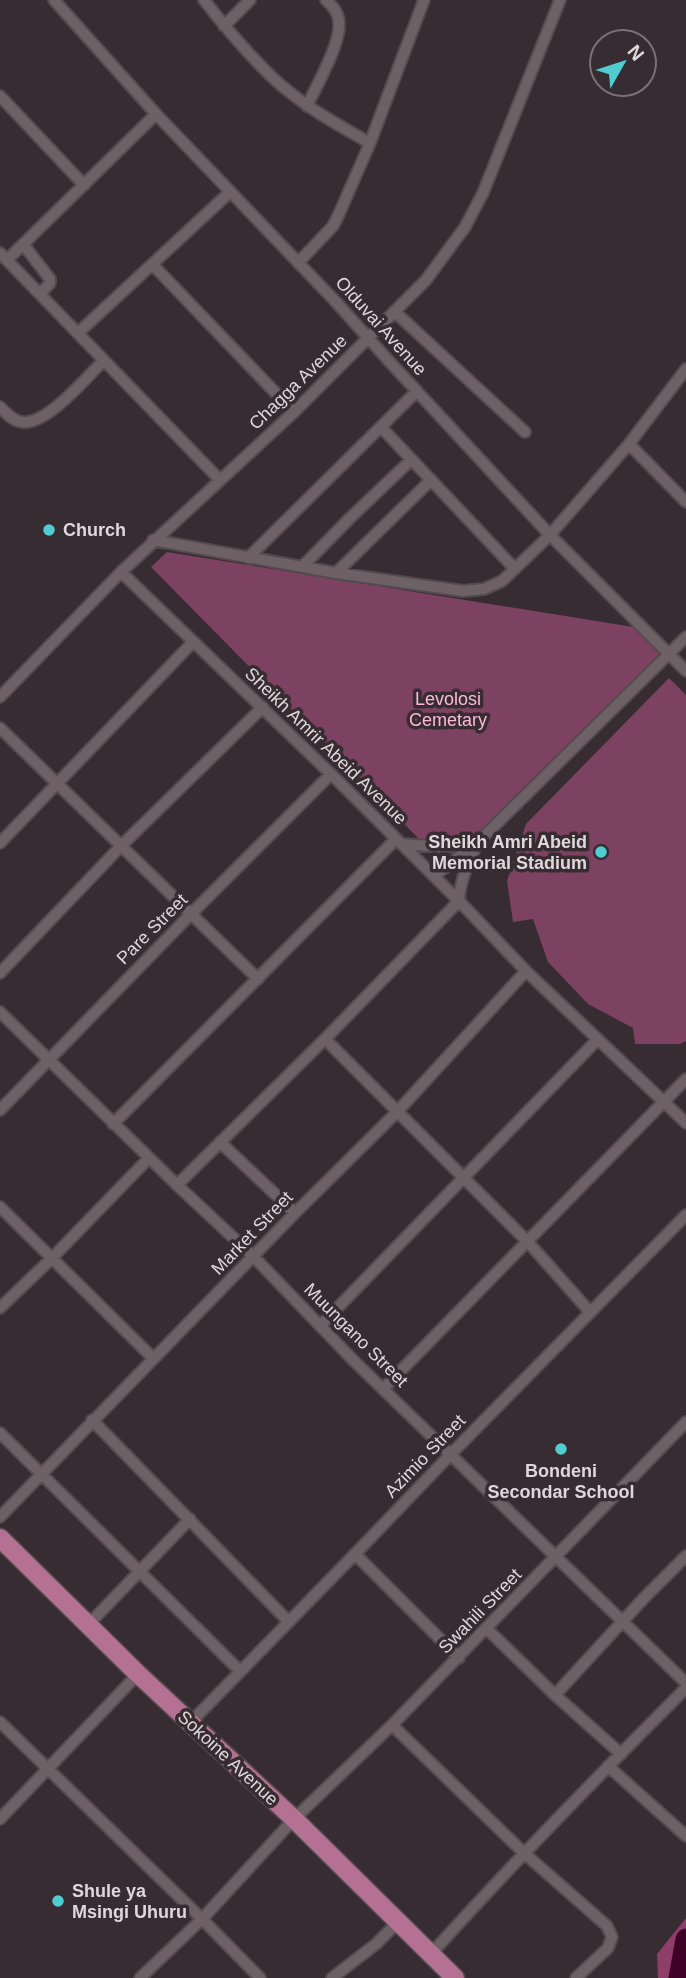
<svg xmlns="http://www.w3.org/2000/svg" width="686" height="1978" viewBox="0 0 686 1978" font-family="Helvetica,sans-serif">
  <style>
    .green { fill: #7d4261 }
    .forest { fill: #8f3d69 }
    .lines { fill: none; stroke-linecap: round; stroke-linejoin: round }
    .river { stroke: #3e0227; stroke-width: 21 }
    .minor-casing { stroke: #544b4f; stroke-width: 14 }
    .primary-casing { stroke: #544b4f; stroke-width: 21 }
    .minor { stroke: #6d6166; stroke-width: 10 }
    .primary { stroke: #b47193; stroke-width: 18 }
    .poi-dot { fill: #51ccd1; stroke: #372c31; stroke-width: 2.5 }
    .labels { text-anchor: middle; stroke-width: 7; stroke-linejoin: round; paint-order: stroke }
    .street-label { font-size: 18px; fill: #dfd8db; stroke: #372c31 }
    .poi-label { font-size: 18px; font-weight: bold; fill: #dfd8db; stroke: #372c31; text-anchor: start }
    .park-label { font-size: 18px; fill: #feb8d9; stroke: #372c31 }
  </style>
  <rect width="100%" height="100%" fill="#372c31"/>
  <path class="green" d="M 167,552 L 652,630 L 667,646 L 479,842 L 420,840 L 151,567 Z
    M 669,678 L 686,695 L 686,1041 L 680,1044 L 635,1044 L 633,1028 L 588,1004 L 548,962 L 533,919 L 513,922 L 507,881 L 526,824 Z"/>
  <path class="forest" d="M 686,1918 L 686,1978 L 658,1978 L 657,1954 Z"/>
  <g class="lines">
    <path class="river" d="M 679,1978 L 686,1939"/>
    <defs>
      <path id="minor" d="M 54,0 L 156,114 L 336,302 L 388,360 L 550,535 L 686,671
        M 204,0 C 225,27 247,53 272,77 C 300,104 336,124 370,143
        M 224,26 L 250,0
        M 0,96 L 84,185
        M 307,106 C 316,87 341,43 339,23 C 339,14 333,6 326,0
        M 23,244 L 50,279 L 50,283 L 40,294
        M 0,253 L 220,480
        M 7,260 L 156,114
        M 298,263 L 333,226 L 339,214 L 370,143 L 424,0
        M 152,264 L 294,412
        M 395,312 L 525,432
        M 78,333 L 230,192
        M 0,407 C 6,413 13,421 22,422 C 47,425 87,377 104,360
        M 381,427 L 515,569
        M 629,444 L 686,502
        M 153,540 L 336,573 L 463,591 L 484,589 L 502,581 L 550,535 L 629,444 L 686,369
        M 248,558 L 417,391
        M 303,566 L 350,518 L 411,460
        M 121,572 L 331,774 L 459,901 L 526,971 L 686,1123
        M 336,573 L 431,480
        M 0,697 L 121,572 L 294,412 L 426,280 L 465,227 L 483,193 L 560,0
        M 0,728 L 258,979
        M 0,843 L 193,642
        M 402,844 L 444,847 L 476,842
        M 434,876 L 478,842 L 686,637
        M 0,973 L 121,846 L 263,707
        M 0,1012 L 177,1185 L 253,1256 L 353,1360 L 686,1683
        M 325,1039 L 528,1242 L 590,1312
        M 0,1110 L 191,914 L 331,774
        M 113,1124 L 396,839
        M 220,1142 L 295,1213
        M 177,1185 L 325,1039 L 459,901 C 460,879 469,862 478,842
        M 0,1207 L 153,1358
        M 0,1308 L 52,1258 L 149,1158
        M 320,1326 L 598,1039
        M 384,1388 L 686,1079
        M 92,1420 L 289,1622
        M 0,1433 L 240,1671
        M 0,1517 L 295,1213 L 397,1112 L 526,971
        M 355,1554 L 459,1658
        M 88,1625 L 190,1519
        M 486,1628 L 555,1695 L 621,1754
        M 555,1695 L 644,1598 L 686,1556
        M 0,1722 L 202,1919 L 260,1978
        M 190,1723 L 355,1554 L 451,1454 L 686,1215
        M 392,1725 L 524,1853 L 607,1926 L 612,1937 L 608,1948 L 576,1978
        M 608,1766 L 686,1836
        M 0,1819 L 138,1674
        M 431,1954 C 513,1863 599,1775 686,1688
        M 140,1978 L 202,1919 L 294,1819 L 392,1725 L 686,1422
        M 332,1978 L 376,1944 L 398,1922"/>
      <path id="primary" d="M 0,1538 L 138,1674 L 294,1819 L 455,1978"/>
    </defs>
    <use href="#minor" class="minor-casing"/>
    <use href="#primary" class="primary-casing"/>
    <use href="#minor" class="minor"/>
    <use href="#primary" class="primary"/>
  </g>
  <g class="poi-dot">
    <circle cx="49" cy="530" r="7"/>
    <circle cx="601" cy="852" r="7"/>
    <circle cx="561" cy="1449" r="7"/>
    <circle cx="58" cy="1901" r="7"/>
  </g>
  <g class="labels">
    <g class="street-label">
      <text transform="translate(381 326) rotate(48)" y="6">Olduvai Avenue</text>
      <text transform="translate(298 382) rotate(-44)" y="6">Chagga Avenue</text>
      <text transform="translate(326 746) rotate(44)" y="6">Sheikh Amrir Abeid Avenue</text>
      <text transform="translate(152 929) rotate(-45)" y="6">Pare Street</text>
      <text transform="translate(252 1233) rotate(-46)" y="6">Market Street</text>
      <text transform="translate(356 1335) rotate(45)" y="6">Muungano Street</text>
      <text transform="translate(425 1456) rotate(-46)" y="6">Azimio Street</text>
      <text transform="translate(480 1611) rotate(-46)" y="6">Swahili Street</text>
      <text transform="translate(228 1758) rotate(43)" y="6">Sokoine Avenue</text>
    </g>
    <g class="poi-label">
      <text x="63" y="536">Church</text>
      <text x="587" y="848" text-anchor="end">Sheikh Amri Abeid<tspan x="587" dy="21">Memorial Stadium</tspan></text>
      <text x="561" y="1477" text-anchor="middle">Bondeni<tspan x="561" dy="21">Secondar School</tspan></text>
      <text x="72" y="1897">Shule ya<tspan x="72" dy="21">Msingi Uhuru</tspan></text>
    </g>
    <g class="park-label">
      <text x="448" y="705">Levolosi<tspan x="448" dy="21">Cemetary</tspan></text>
    </g>
  </g>
  <g transform="translate(623 63) rotate(51)"><circle r="33" fill="#372c31" stroke="#7a7175" stroke-width="2"/>
  <path d="M0-5L12 26L0 18L-12 26Z" fill="#51ccd1"/>
  <text y="-10" font-size="19" font-weight="bold" text-anchor="middle" fill="#dfd8db">N</text>
  </g>
</svg>
